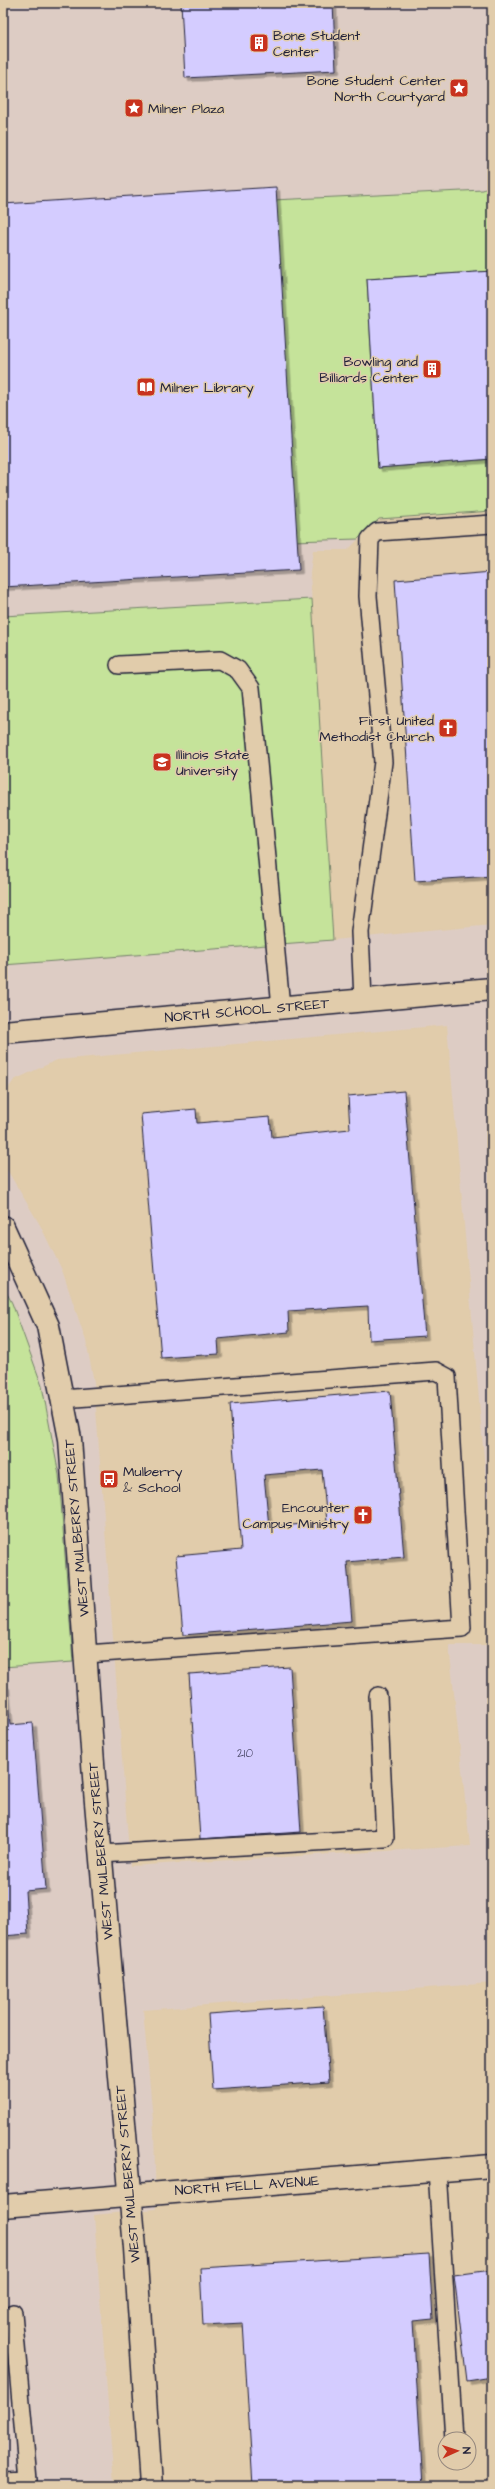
<svg xmlns="http://www.w3.org/2000/svg" width="495" height="2489" viewBox="0 0 495 2489" font-family="'Architects Daughter',sans-serif">
  <style>
    .built { fill: #ddccc4 }
    .green { fill: #c5e39a; stroke: #74826a }
    .building { fill: #d4ccff; stroke: #22223b; fill-rule: evenodd; filter: url(#shadow) }
    .lines { fill: none; stroke-linecap: round; stroke-linejoin: round }
    .lane-casing { stroke: #22223b; stroke-width: 20 }
    .secondary-casing { stroke: #22223b; stroke-width: 25 }
    .lane { stroke: #e1ccab; stroke-width: 17 }
    .secondary { stroke: #e1ccab; stroke-width: 22 }
    .labels { text-anchor: middle; stroke-width: 3; stroke-linejoin: round; paint-order: stroke }
    .number-label { font-size: 12px; fill: #4e4c6c }
    .poi-label { font-size: 14px; fill: #22223b; stroke: #e1ccab; text-anchor: start }
    .street-label { font-size: 14px; fill: #22223b; stroke: #e1ccab }
  </style>
  <defs>
    <filter id="shadow"><feDropShadow dx="3.5" dy="3.5" stdDeviation="0" flood-color="#0004"/></filter>
  </defs>
  <rect width="100%" height="100%" fill="#e1ccab"/>
  <filter id="ink" filterUnits="userSpaceOnUse"><feTurbulence type="fractalNoise" baseFrequency=".025" numOctaves="2"/><feDisplacementMap in="SourceGraphic" scale="8" xChannelSelector="R" yChannelSelector="G"/><feConvolveMatrix kernelMatrix="1 2 1 2 8 2 1 2 1" color-interpolation-filters="sRGB"/></filter>
  <g filter="url(#ink)">
    <path class="built" d="M 3,3 L 492,3 L 492,510 L 378,519 L 348,550 L 313,550 L 310,573 L 333,940 L 492,925 L 492,1552 L 447,1025 L 57,1060 L 14,1080 L 3,1096 Z
      M 3,1163 L 40,1225 L 62,1270 L 86,1341 L 94,1382 L 130,1866 L 470,1846 L 449,1645 L 492,1645 L 492,1983 L 143,2010 L 154,2131 L 156,2209 L 94,2215 L 114,2486 L 3,2486 Z"/>
    <path class="green" d="M 492,185 L 492,271 L 367,279 L 378,468 L 492,459 L 492,511 L 379,519 L 358,539 L 292,541 L 273,200 L 483,190 Z
      M 312,599 L 333,940 L 3,965 L 3,616 Z
      M 3,1286 L 12,1303 L 42,1386 L 59,1475 L 73,1662 L 3,1667 Z"/>
    <path class="building" d="M 181,3 L 333,3 L 336,70 L 185,78 Z
      M 276,187 L 299,570 L 3,587 L 3,204 Z
      M 492,271 L 492,459 L 378,468 L 367,279 Z
      M 492,572 L 492,876 L 415,881 L 395,580 Z
      M 404,1091 L 425,1336 L 369,1340 L 368,1306 L 288,1311 L 289,1332 L 218,1339 L 219,1354 L 161,1358 L 141,1114 L 196,1109 L 197,1123 L 270,1117 L 272,1137 L 350,1129 L 348,1096 Z
      M 390,1391 L 404,1557 L 347,1562 L 352,1621 L 183,1635 L 176,1556 L 241,1550 L 230,1404 ZM 322,1470 L 327,1522 L 269,1527 L 264,1475 Z
      M 290,1667 L 301,1832 L 200,1839 L 189,1674 Z
      M 3,1685 L 6,1685 L 10,1725 L 33,1723 L 46,1889 L 25,1891 L 28,1934 L 3,1936 Z
      M 323,2006 L 329,2082 L 213,2090 L 208,2014 Z
      M 429,2254 L 433,2319 L 413,2321 L 423,2486 L 253,2486 L 243,2323 L 203,2325 L 200,2268 Z
      M 492,2270 L 492,2377 L 467,2381 L 454,2275 Z"/>
    <g class="lines">
      <defs>
        <path id="lane" d="M 119,665 L 220,660 L 238,670 L 251,688 L 281,1007
          M 363,1000 L 360,932 L 383,762 L 368,596 L 370,539 L 377,532 L 492,524
          M 62,1399 L 436,1371 L 447,1377 L 462,1628 L 86,1654
          M 100,1854 L 385,1838 L 378,1696
          M 437,2170 L 454,2439
          M 3,2481 L 28,2480 L 13,2313"/>
        <path id="secondary" d="M 3,1032 L 492,989
          M 3,1227 L 48,1326 L 70,1439 L 95,1791 L 135,2248 L 151,2486
          M 3,2206 L 492,2166"/>
      </defs>
      <use href="#lane" class="lane-casing"/>
      <use href="#secondary" class="secondary-casing"/>
      <use href="#lane" class="lane"/>
      <use href="#secondary" class="secondary"/>
    </g>
  </g>
  <defs>
    <symbol id="building-square" viewBox="-11 -11 22 22"><rect x="-9" y="-9" width="18" height="18" rx="4" fill="#c8321e" stroke="#e1ccab"/><path d="M-4-6H4V6H1V3H-1V6H-4ZM-2.5-4.3h1.7v1.8h-1.7ZM.8-4.3h1.7v1.8H.8ZM-2.5-1h1.7V.8h-1.7ZM.8-1h1.7V.8H.8Z" fill="#fff"/></symbol>
    <symbol id="sight-square" viewBox="-11 -11 22 22"><rect x="-9" y="-9" width="18" height="18" rx="4" fill="#c8321e" stroke="#e1ccab"/><path d="M0-6L1.8-2.2L6-1.7L2.9 1.2L3.7 5.4L0 3.3L-3.7 5.4L-2.9 1.2L-6-1.7L-1.8-2.2Z" fill="#fff"/></symbol>
    <symbol id="library-square" viewBox="-11 -11 22 22"><rect x="-9" y="-9" width="18" height="18" rx="4" fill="#c8321e" stroke="#e1ccab"/><path d="M-6-4Q-3-5.5-.7-3.5V5Q-3 3-6 4ZM6-4Q3-5.5 .7-3.5V5Q3 3 6 4Z" fill="#fff"/></symbol>
    <symbol id="church-square" viewBox="-11 -11 22 22"><rect x="-9" y="-9" width="18" height="18" rx="4" fill="#c8321e" stroke="#e1ccab"/><path d="M-1.2-6h2.4v3.5h3.3v2.4h-3.3V6h-2.4V-.1h-3.3v-2.4h3.3Z" fill="#fff"/></symbol>
    <symbol id="university-square" viewBox="-11 -11 22 22"><rect x="-9" y="-9" width="18" height="18" rx="4" fill="#c8321e" stroke="#e1ccab"/><path d="M0-5L7-2L0 1L-7-2ZM-4 1L0 2.5L4 1V4Q0 6-4 4Z" fill="#fff"/></symbol>
    <symbol id="bus-square" viewBox="-11 -11 22 22"><rect x="-9" y="-9" width="18" height="18" rx="4" fill="#c8321e" stroke="#e1ccab"/><path d="M-5-6H5V4H4V6H2V4H-2V6H-4V4H-5ZM-3.5-4V0h7V-4ZM-3.5 1.2v1.5H-2V1.2ZM2 1.2v1.5H3.5V1.2Z" fill="#fff"/></symbol>
  </defs>
  <g fill-rule="evenodd">
    <use href="#building-square" x="248" y="32" width="22" height="22"/>
    <use href="#sight-square" x="448" y="77" width="22" height="22"/>
    <use href="#sight-square" x="123" y="97" width="22" height="22"/>
    <use href="#building-square" x="421" y="358" width="22" height="22"/>
    <use href="#library-square" x="135" y="376" width="22" height="22"/>
    <use href="#church-square" x="437" y="717" width="22" height="22"/>
    <use href="#university-square" x="151" y="751" width="22" height="22"/>
    <use href="#bus-square" x="98" y="1468" width="22" height="22"/>
    <use href="#church-square" x="352" y="1504" width="22" height="22"/>
  </g>
  <g class="labels">
    <g class="number-label">
      <text x="245" y="1757">210</text>
    </g>
    <g class="poi-label">
      <text x="273" y="40">Bone Student<tspan x="273" dy="16">Center</tspan></text>
      <text x="445" y="85" text-anchor="end">Bone Student Center<tspan x="445" dy="16">North Courtyard</tspan></text>
      <text x="148" y="113">Milner Plaza</text>
      <text x="418" y="366" text-anchor="end">Bowling and<tspan x="418" dy="16">Billiards Center</tspan></text>
      <text x="160" y="392">Milner Library</text>
      <text x="434" y="725" text-anchor="end">First United<tspan x="434" dy="16">Methodist Church</tspan></text>
      <text x="176" y="759">Illinois State<tspan x="176" dy="16">University</tspan></text>
      <text x="123" y="1476">Mulberry<tspan x="123" dy="16">&amp; School</tspan></text>
      <text x="349" y="1512" text-anchor="end">Encounter<tspan x="349" dy="16">Campus Ministry</tspan></text>
    </g>
    <g class="street-label">
      <text transform="translate(247 1010) rotate(-5)" y="5">NORTH SCHOOL STREET</text>
      <text transform="translate(76 1528) rotate(-95)" y="5">WEST MULBERRY STREET</text>
      <text transform="translate(100 1851) rotate(-95)" y="5">WEST MULBERRY STREET</text>
      <text transform="translate(127 2174) rotate(-95)" y="5">WEST MULBERRY STREET</text>
      <text transform="translate(247 2185) rotate(-4)" y="5">NORTH FELL AVENUE</text>
    </g>
  </g>
  <rect width="495" height="2489" fill="none" stroke="#e1ccab" stroke-width="16"/>
  <rect x="8" y="8" width="479" height="2473" fill="none" stroke="#22223b" stroke-width="1.5" filter="url(#ink)"/>
  <g transform="translate(457 2451) rotate(87)"><circle r="19" fill="#e1ccab" stroke="#95887e"/>
  <path d="M0-3L7 15L0 10L-7 15Z" fill="#c8321e"/>
  <text y="-6" font-size="11" font-weight="bold" text-anchor="middle" fill="#22223b">N</text>
  </g>
</svg>
